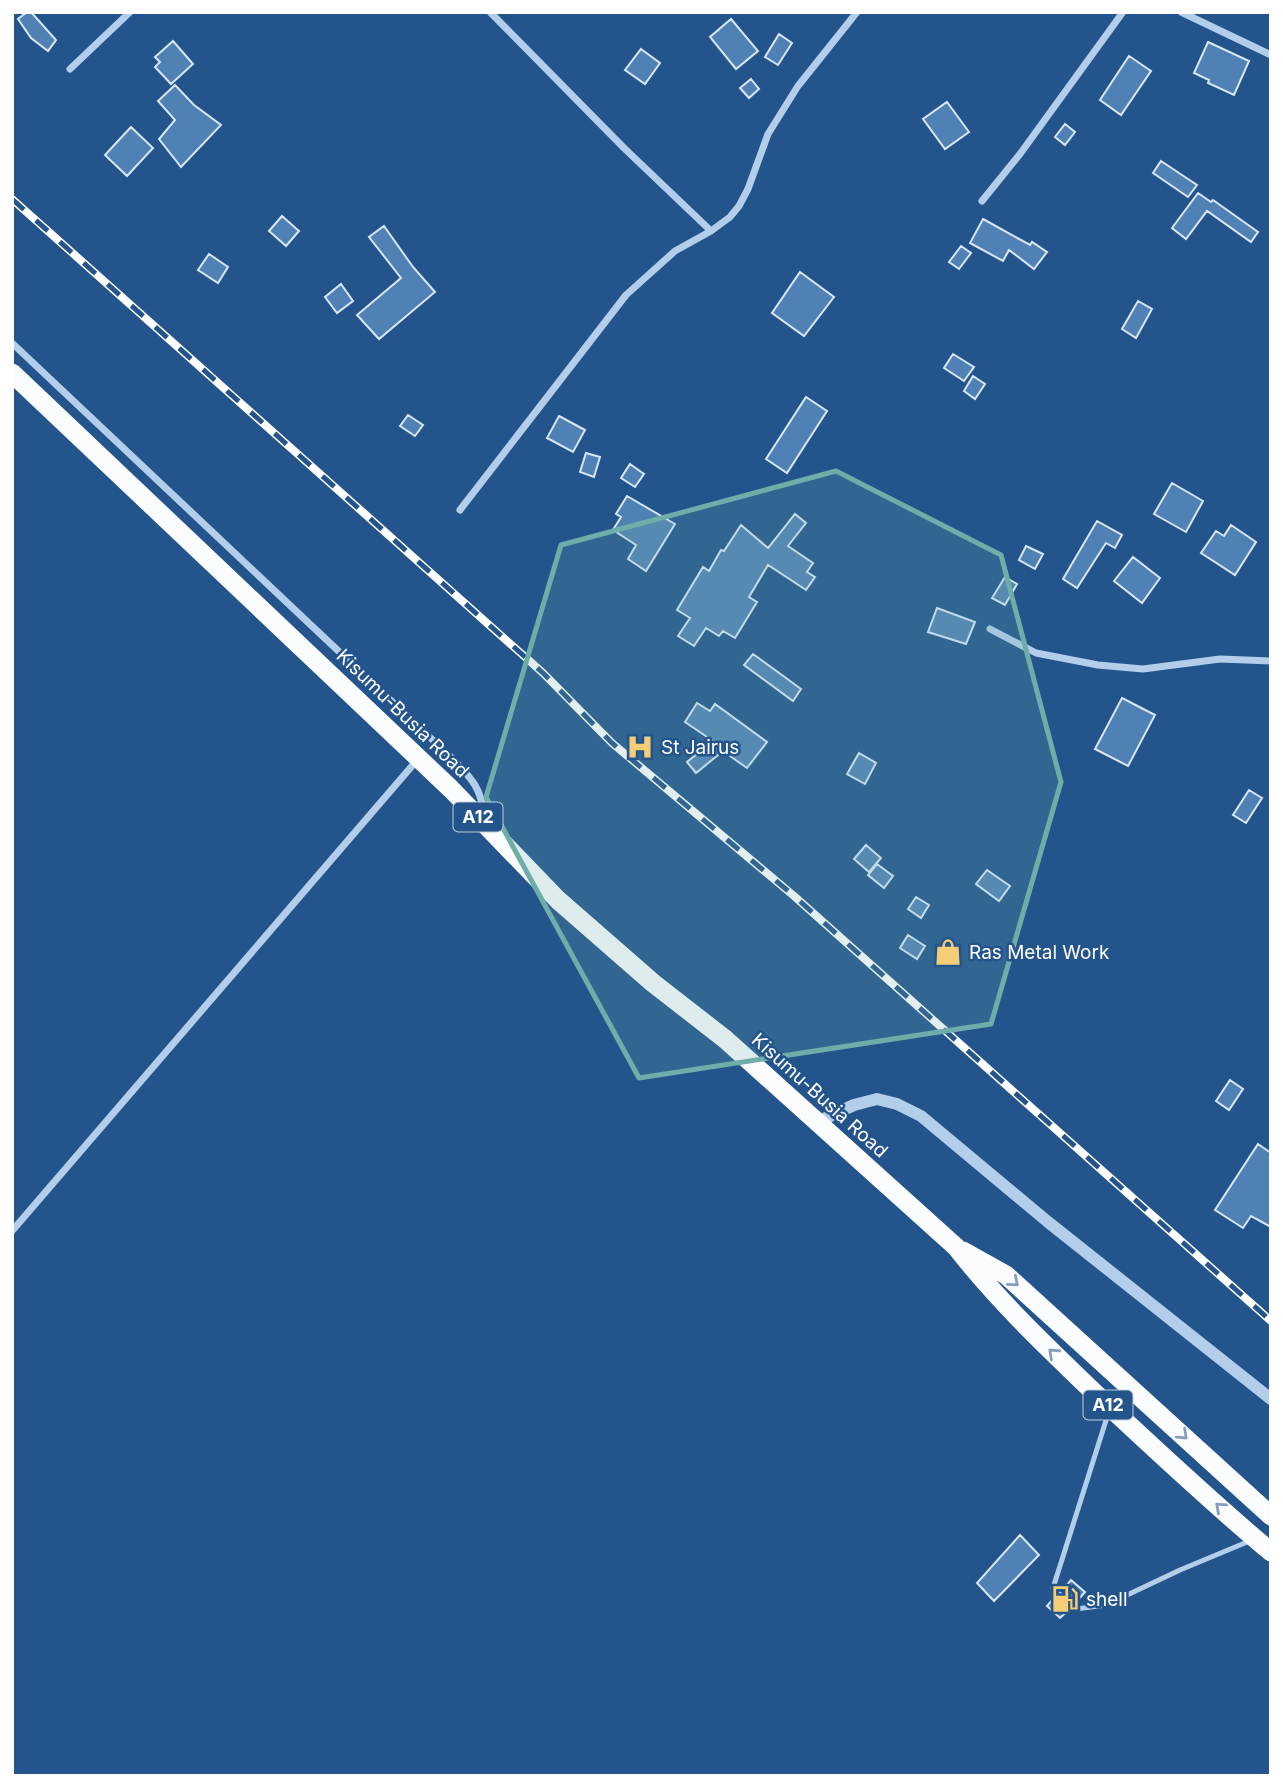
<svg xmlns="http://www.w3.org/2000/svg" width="1283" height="1788" viewBox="0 0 1283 1788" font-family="Inter,sans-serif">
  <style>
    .building { fill: #5081b5; stroke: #d7e7f8; stroke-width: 2 }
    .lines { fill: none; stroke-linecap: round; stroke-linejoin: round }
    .service { stroke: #b3ceeb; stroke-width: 5 }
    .minor { stroke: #b3ceeb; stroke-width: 7 }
    .tertiary { stroke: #b3ceeb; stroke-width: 12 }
    .trunk { stroke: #fbfcfe; stroke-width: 19 }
    .rail-casing { stroke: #fff; stroke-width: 8 }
    .rail { stroke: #24548c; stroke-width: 5; stroke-dasharray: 16; stroke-linecap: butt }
    .oneway { stroke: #85a0bf }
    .marked { fill: #6fada8; fill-opacity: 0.2; stroke: #6fada8; stroke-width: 5; stroke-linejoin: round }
    .labels { text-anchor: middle; stroke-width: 5; stroke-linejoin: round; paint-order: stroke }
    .shield { fill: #24548c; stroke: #bdccdc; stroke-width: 2 }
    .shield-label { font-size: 18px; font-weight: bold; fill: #fff }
    .street-label { font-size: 19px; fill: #fff; stroke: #24548c }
    .poi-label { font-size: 19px; fill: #fff; stroke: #24548c; text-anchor: start }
  </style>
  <rect width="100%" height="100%" fill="#24548c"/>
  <path class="building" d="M 27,12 L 31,12 L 56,40 L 48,51 L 31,38 L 18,19 Z
    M 731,19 L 758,51 L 736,69 L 710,37 Z
    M 779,34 L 792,43 L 778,65 L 765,57 Z
    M 173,41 L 193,64 L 171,84 L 155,67 L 160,62 L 155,57 Z
    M 1208,42 L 1249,61 L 1234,95 L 1208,83 L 1209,80 L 1194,73 Z
    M 641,49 L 660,63 L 645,84 L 625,70 Z
    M 1129,56 L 1151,71 L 1121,115 L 1100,100 Z
    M 751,79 L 759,89 L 749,98 L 740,88 Z
    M 175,85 L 194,105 L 221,125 L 181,167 L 159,139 L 175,120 L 158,101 Z
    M 947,102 L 969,132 L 945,149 L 923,119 Z
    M 1065,124 L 1075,132 L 1065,145 L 1055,137 Z
    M 131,127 L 153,148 L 127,176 L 105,155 Z
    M 1161,161 L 1197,185 L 1188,197 L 1153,173 Z
    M 1198,193 L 1211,202 L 1213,200 L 1258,232 L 1251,242 L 1207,211 L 1186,239 L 1172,228 Z
    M 282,216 L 299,231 L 286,246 L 269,231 Z
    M 983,219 L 1030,245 L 1032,242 L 1047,252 L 1034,269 L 1009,250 L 1003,261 L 970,243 Z
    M 384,226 L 413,267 L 435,292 L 379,339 L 357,315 L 401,278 L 369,237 Z
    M 961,246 L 971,253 L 959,269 L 949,262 Z
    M 209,254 L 228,267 L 218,283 L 198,270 Z
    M 800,272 L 834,297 L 804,336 L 772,313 Z
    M 341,284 L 353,301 L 337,313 L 325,297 Z
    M 1138,301 L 1152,309 L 1136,338 L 1122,329 Z
    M 953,354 L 974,367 L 964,381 L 944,368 Z
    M 973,376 L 985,384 L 975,399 L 964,391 Z
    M 806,397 L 827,411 L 787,473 L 766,459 Z
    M 408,415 L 423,425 L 415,436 L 400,426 Z
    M 559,416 L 585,430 L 573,452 L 547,438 Z
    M 586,453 L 600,457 L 594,477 L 580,472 Z
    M 630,464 L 644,474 L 635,487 L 621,478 Z
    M 1172,483 L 1203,501 L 1186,532 L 1154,514 Z
    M 627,496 L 675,524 L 646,571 L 628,559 L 636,545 L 613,530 L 621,517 L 616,514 Z
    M 795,514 L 806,523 L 788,546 L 813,563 L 807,572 L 815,577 L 806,590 L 768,565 L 749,597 L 757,602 L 735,638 L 723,631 L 719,636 L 706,628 L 694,646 L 678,636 L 690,618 L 677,610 L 703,567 L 709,571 L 721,550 L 724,551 L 741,525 L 768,548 Z
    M 1097,521 L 1122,535 L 1115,548 L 1106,543 L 1077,588 L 1063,579 Z
    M 1231,525 L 1256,542 L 1235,575 L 1201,553 L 1216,531 L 1224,536 Z
    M 1026,546 L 1043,554 L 1035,569 L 1019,560 Z
    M 1133,557 L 1160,578 L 1142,603 L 1114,581 Z
    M 1005,577 L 1017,584 L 1005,605 L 992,598 Z
    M 937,608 L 975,622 L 966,644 L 928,632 Z
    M 753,654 L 801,689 L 793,701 L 744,665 Z
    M 1122,698 L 1155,715 L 1128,766 L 1095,749 Z
    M 697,703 L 710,711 L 715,704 L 767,742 L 747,768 L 723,751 L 696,773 L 687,762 L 713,741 L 685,722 Z
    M 859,753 L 876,763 L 865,784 L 847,774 Z
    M 1249,790 L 1262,798 L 1246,823 L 1233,815 Z
    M 866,845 L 881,858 L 869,872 L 854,859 Z
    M 877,864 L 893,876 L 884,888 L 868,875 Z
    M 987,870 L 1010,886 L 999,901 L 976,884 Z
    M 916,897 L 929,905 L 921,918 L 908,909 Z
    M 908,935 L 925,946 L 917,959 L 900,948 Z
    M 1230,1080 L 1243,1089 L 1229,1110 L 1216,1101 Z
    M 1258,1144 L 1271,1153 L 1271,1227 L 1251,1216 L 1243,1228 L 1215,1210 Z
    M 1020,1535 L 1039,1555 L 994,1601 L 977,1583 Z
    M 1071,1580 L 1085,1592 L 1076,1602 L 1063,1590 Z
    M 1055,1597 L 1069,1610 L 1060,1618 L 1047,1606 Z"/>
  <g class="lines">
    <path class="service" d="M 1109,1411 L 1053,1588 L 1076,1609 L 1106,1605 L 1180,1570 L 1252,1540"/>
    <path class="minor" d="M 490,12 L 624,148 L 711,231
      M 1181,12 L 1271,55
      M 70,69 L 130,12
      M 982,201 L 1020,154 L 1123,12
      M 12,343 L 455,761 C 473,780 481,789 484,815
      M 460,510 L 626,295 L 675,251 L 711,231 L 730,217 L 739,206 L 748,189 L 768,134 L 798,86 L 857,12
      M 990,629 L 1036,653 L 1098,665 L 1143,669 L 1220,659 L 1271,661
      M 12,1231 L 418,759"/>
    <path class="tertiary" d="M 817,1122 L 854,1105 L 877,1099 L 897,1104 L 921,1116 L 1048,1222 L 1271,1399"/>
    <path class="trunk" d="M 12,373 L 451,789 L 558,900 L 653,983 L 725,1039 L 956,1247 C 999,1302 1049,1349 1100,1398 C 1156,1450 1212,1503 1271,1552
      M 963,1251 L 1006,1275 L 1271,1516"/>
    <defs>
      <path id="rail" d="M 12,199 L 543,673 L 612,743 L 794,896 L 1271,1321"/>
    </defs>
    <use href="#rail" class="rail-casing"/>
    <use href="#rail" class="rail"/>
  </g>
  <defs><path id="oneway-chevron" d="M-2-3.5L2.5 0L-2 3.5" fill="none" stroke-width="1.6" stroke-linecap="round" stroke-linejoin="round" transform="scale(1.75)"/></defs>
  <g class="oneway">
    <use href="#oneway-chevron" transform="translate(1014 1282) rotate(40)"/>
    <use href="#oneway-chevron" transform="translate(1053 1353) rotate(-137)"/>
    <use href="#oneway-chevron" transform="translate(1183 1435) rotate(43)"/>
    <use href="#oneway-chevron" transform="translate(1220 1507) rotate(-138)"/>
  </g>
  <path class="marked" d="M 836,471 L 1001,555 L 1061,782 L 991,1024 L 639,1078 L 486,797 L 561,545 Z"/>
  <defs>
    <symbol id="hospital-bare" viewBox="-9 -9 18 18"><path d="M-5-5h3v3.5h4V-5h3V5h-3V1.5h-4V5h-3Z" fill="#f5cd76" stroke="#24548c" stroke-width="2.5" paint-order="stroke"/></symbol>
    <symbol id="shop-bare" viewBox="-9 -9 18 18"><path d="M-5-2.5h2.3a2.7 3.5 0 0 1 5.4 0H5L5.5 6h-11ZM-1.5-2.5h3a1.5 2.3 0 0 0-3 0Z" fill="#f5cd76" stroke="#24548c" stroke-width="2.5" paint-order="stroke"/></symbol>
    <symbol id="fuel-bare" viewBox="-9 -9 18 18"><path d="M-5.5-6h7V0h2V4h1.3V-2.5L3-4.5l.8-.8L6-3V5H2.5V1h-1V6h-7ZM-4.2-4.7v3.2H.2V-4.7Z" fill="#f5cd76" stroke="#24548c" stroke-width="2.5" paint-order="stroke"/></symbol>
  </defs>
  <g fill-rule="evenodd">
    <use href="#hospital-bare" x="621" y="728" width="38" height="38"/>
    <use href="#shop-bare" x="929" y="933" width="38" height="38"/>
    <use href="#fuel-bare" x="1046" y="1580" width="38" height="38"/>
  </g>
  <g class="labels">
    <g class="shield">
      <rect x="453.5" y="802.5" width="49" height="29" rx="5"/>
      <rect x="1083.5" y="1390.5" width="49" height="29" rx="5"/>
    </g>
    <g class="shield-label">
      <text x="478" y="823">A12</text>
      <text x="1108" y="1411">A12</text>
    </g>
    <g class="street-label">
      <text transform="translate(403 713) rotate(44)" y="7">Kisumu-Busia Road</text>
      <text transform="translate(820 1095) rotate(42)" y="7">Kisumu-Busia Road</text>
    </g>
    <g class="poi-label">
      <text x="661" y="754">St Jairus</text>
      <text x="969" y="959">Ras Metal Work</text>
      <text x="1086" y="1606">shell</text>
    </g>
  </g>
  <rect width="1283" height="1788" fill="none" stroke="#ffffff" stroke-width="28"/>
</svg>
